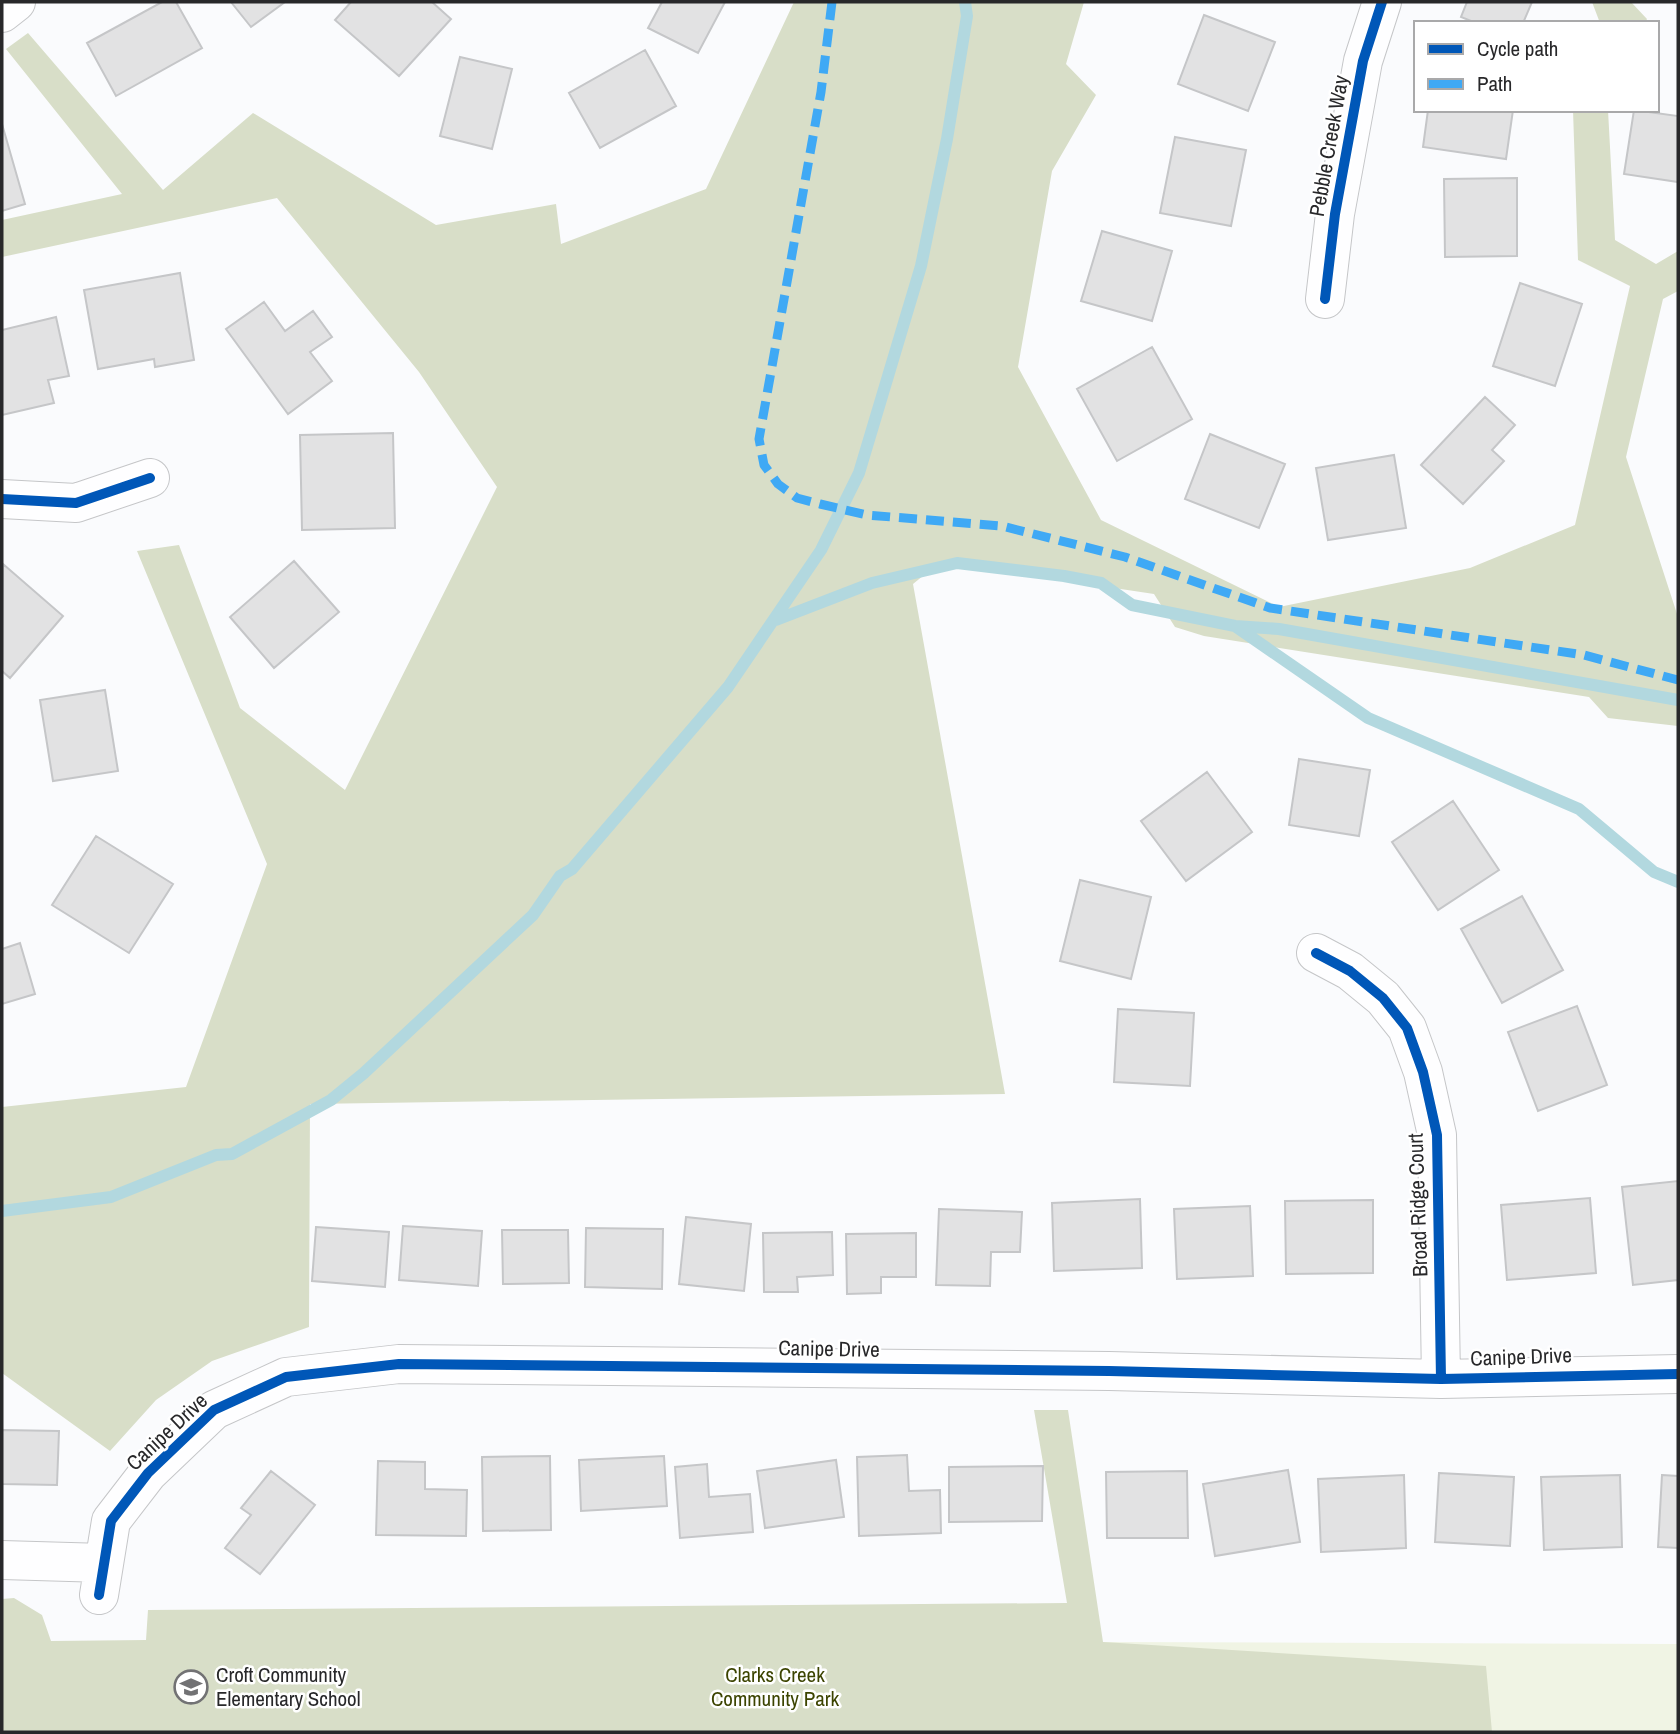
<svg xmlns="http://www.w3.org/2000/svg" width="1680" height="1734" viewBox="0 0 1680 1734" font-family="'Archivo Narrow',sans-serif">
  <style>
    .green { fill: #f0f4e4 }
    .forest { fill: #d8dec8 }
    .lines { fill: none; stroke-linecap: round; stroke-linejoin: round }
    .stream { stroke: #b2d8df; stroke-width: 12 }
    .building { fill: #e2e2e3; stroke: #c5c6c8; stroke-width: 2 }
    .street-casing { stroke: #c5c6c8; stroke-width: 40 }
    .street { stroke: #fefeff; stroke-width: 38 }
    .quiet { stroke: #3fa9f5; stroke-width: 9; stroke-dasharray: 18 9; stroke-linecap: butt }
    .cycleway-casing { stroke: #fff; stroke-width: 15 }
    .cycleway { stroke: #0057b8; stroke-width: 10 }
    .labels { text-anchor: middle; stroke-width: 5; stroke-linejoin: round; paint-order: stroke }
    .street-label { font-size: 21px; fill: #28282a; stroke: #fff }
    .poi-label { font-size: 21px; fill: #28282a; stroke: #fff; text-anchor: start }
    .park-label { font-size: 21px; fill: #3c4400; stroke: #fff }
  </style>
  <rect width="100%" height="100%" fill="#fafbfd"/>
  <path class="green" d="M 1103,1642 L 1678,1644 L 1678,1732 L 391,1732 Z"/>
  <path class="forest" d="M 794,2 L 1084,2 L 1066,64 L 1096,95 L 1052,171 L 1018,367 L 1101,520 L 1279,607 L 1470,568 L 1575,525 L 1630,286 L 1578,260 L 1573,110 L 1608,110 L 1615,240 L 1656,264 L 1678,251 L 1678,291 L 1663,299 L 1626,457 L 1678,617 L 1678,726 L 1608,718 L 1589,697 L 1204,636 L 1175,627 L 1154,594 L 940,562 L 913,584 L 1005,1094 L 310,1104 L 309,1327 L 212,1361 L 156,1400 L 110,1451 L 2,1373 L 2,1107 L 186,1087 L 267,864 L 137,551 L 179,545 L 240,708 L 345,790 L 497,487 L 419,372 L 277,198 L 2,257 L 2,220 L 122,194 L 6,49 L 28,33 L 163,190 L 253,113 L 436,225 L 556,204 L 561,244 L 706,189 Z
    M 1592,2 L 1631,2 L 1647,19 L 1645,23 L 1600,23 Z
    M 1034,1410 L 1068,1410 L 1103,1642 L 1486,1666 L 1492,1732 L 2,1732 L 2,1599 L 14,1598 L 42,1615 L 51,1641 L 146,1640 L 148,1610 L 1067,1603 Z"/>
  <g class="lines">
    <path class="stream" d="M 776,620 L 872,583 L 957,563 L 1064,576 L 1101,583 L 1132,605 L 1235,626 L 1279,629 L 1678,700
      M 1235,626 L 1368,718 L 1579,809 L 1654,872 L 1678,882
      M 2,1211 L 111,1197 L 216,1155 L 232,1154 L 331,1100 L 364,1073 L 533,915 L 560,876 L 572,869 L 728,687 L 821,550 L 859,473 L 921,266 L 947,139 L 967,16 L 965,2"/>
  </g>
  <path class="building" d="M 162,2 L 176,2 L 202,48 L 116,96 L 87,43 Z
    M 231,2 L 285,2 L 251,27 Z
    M 351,2 L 432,2 L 451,19 L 399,76 L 335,20 Z
    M 662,2 L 725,2 L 698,53 L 648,28 Z
    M 1467,2 L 1532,2 L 1523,23 L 1476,23 L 1461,17 Z
    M 1204,15 L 1275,42 L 1248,111 L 1178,84 Z
    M 645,50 L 676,106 L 600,148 L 569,93 Z
    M 460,57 L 512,69 L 492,149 L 440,136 Z
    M 1428,110 L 1513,110 L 1506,159 L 1423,147 Z
    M 1634,110 L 1678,116 L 1678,182 L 1624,174 Z
    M 2,124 L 25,204 L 2,211 Z
    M 1175,137 L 1246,150 L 1231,226 L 1160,213 Z
    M 1517,178 L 1517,256 L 1445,257 L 1444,179 Z
    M 1102,231 L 1172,251 L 1152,321 L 1081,301 Z
    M 180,273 L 194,360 L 155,367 L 154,359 L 98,369 L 84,290 Z
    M 1520,283 L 1582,304 L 1555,386 L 1493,366 Z
    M 264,302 L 285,331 L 313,311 L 332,337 L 310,352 L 332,381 L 288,414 L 226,329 Z
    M 56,317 L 69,376 L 48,380 L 54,403 L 2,415 L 2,330 Z
    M 1152,347 L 1192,419 L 1117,461 L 1077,389 Z
    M 1485,397 L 1515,425 L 1492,450 L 1504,461 L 1463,504 L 1421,465 Z
    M 393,433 L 395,528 L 302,530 L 300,435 Z
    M 1210,434 L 1285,464 L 1259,528 L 1185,499 Z
    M 1394,455 L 1406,528 L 1328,540 L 1316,468 Z
    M 294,561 L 339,612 L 274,668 L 230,617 Z
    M 3,564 L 63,616 L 10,678 L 2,671 Z
    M 105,690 L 118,771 L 53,781 L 40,700 Z
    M 1299,759 L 1370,770 L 1359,836 L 1289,825 Z
    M 1207,772 L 1252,832 L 1186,881 L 1141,821 Z
    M 1453,801 L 1499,870 L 1438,910 L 1392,842 Z
    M 96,836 L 173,884 L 129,953 L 52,905 Z
    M 1080,880 L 1151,897 L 1131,979 L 1060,961 Z
    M 1522,896 L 1563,970 L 1502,1003 L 1461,929 Z
    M 20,943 L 35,994 L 2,1004 L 2,949 Z
    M 1577,1006 L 1607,1085 L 1538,1111 L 1508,1032 Z
    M 1118,1009 L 1194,1013 L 1190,1086 L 1114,1082 Z
    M 1678,1181 L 1678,1280 L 1633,1285 L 1622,1187 Z
    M 1590,1198 L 1596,1273 L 1507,1280 L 1501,1205 Z
    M 1140,1199 L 1142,1268 L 1054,1271 L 1052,1203 Z
    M 1373,1200 L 1373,1273 L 1286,1274 L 1285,1201 Z
    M 1250,1206 L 1253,1276 L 1177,1279 L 1174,1209 Z
    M 939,1209 L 1022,1212 L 1020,1252 L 991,1252 L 990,1286 L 936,1285 Z
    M 686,1217 L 751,1224 L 744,1291 L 679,1284 Z
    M 403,1226 L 482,1231 L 478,1286 L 399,1280 Z
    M 316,1227 L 389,1232 L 385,1287 L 312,1281 Z
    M 586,1228 L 663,1229 L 662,1289 L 585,1287 Z
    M 502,1230 L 568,1230 L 569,1283 L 503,1284 Z
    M 832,1232 L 833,1275 L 797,1277 L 798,1292 L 764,1292 L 763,1233 Z
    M 916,1233 L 916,1277 L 881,1277 L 881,1293 L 847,1294 L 846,1234 Z
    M 2,1430 L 59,1431 L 57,1485 L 2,1484 Z
    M 907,1455 L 909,1491 L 940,1490 L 941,1533 L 859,1536 L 857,1457 Z
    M 550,1456 L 551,1530 L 483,1531 L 482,1457 Z
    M 664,1456 L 667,1506 L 581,1511 L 579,1460 Z
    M 836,1460 L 844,1517 L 765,1528 L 757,1471 Z
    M 378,1461 L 425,1462 L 425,1489 L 467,1490 L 466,1536 L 376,1535 Z
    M 707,1464 L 709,1497 L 750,1494 L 753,1532 L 680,1538 L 675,1467 Z
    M 1043,1466 L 1042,1521 L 949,1522 L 949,1467 Z
    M 1288,1470 L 1300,1542 L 1215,1556 L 1203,1484 Z
    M 271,1471 L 315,1505 L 260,1574 L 225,1548 L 251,1515 L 241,1508 Z
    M 1187,1471 L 1188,1538 L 1107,1538 L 1106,1472 Z
    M 1439,1473 L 1514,1477 L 1510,1546 L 1435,1542 Z
    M 1404,1475 L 1406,1548 L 1321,1552 L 1318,1479 Z
    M 1620,1475 L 1622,1547 L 1544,1550 L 1541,1477 Z
    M 1662,1475 L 1678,1476 L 1678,1548 L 1658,1547 Z"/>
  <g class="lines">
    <defs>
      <path id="street" d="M 2,13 L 16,2
        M 1325,299 L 1335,214 L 1363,61 L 1382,2
        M 2,499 L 76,503 L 150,478
        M 1316,953 L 1350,971 L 1383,998 L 1407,1028 L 1423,1072 L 1437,1135 L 1441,1379
        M 2,1560 L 104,1563
        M 99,1595 L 111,1521 L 148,1473 L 214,1410 L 286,1377 L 399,1364 L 1109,1371 L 1441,1379 L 1678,1374"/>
    </defs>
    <use href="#street" class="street-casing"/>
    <use href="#street" class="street"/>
    <path class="quiet" d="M 832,2 L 821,92 L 759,439 L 764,465 L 778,484 L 797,498 L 820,504 L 867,515 L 1002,526 L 1125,557 L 1270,608 L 1584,655 L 1678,680"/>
    <defs>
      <path id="cycleway" d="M 1325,299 L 1335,214 L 1363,61 L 1382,2
        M 2,499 L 76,503 L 150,478
        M 1316,953 L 1350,971 L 1383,998 L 1407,1028 L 1423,1072 L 1437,1135 L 1441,1379
        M 99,1595 L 111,1521 L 148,1473 L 214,1410 L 286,1377 L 399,1364 L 1109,1371 L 1441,1379 L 1678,1374"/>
    </defs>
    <use href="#cycleway" class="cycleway-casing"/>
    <use href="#cycleway" class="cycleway"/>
  </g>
  <defs>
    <symbol id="school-ring" viewBox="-11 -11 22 22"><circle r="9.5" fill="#fff" stroke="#727274" stroke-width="1.5"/><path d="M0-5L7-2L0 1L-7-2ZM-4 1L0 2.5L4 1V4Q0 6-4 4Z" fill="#727274"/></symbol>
  </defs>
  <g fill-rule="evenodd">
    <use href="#school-ring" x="172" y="1668" width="38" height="38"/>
  </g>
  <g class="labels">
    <g class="street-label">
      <text transform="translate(1329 146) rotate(-80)" y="7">Pebble Creek Way</text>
      <text transform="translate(1418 1205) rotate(-92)" y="7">Broad Ridge Court</text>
      <text transform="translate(829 1349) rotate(1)" y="7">Canipe Drive</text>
      <text transform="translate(1521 1357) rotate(-2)" y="7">Canipe Drive</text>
      <text transform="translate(167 1432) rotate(-43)" y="7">Canipe Drive</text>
    </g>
    <g class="poi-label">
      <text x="216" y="1682">Croft Community<tspan x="216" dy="24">Elementary School</tspan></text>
    </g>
    <g class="park-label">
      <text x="775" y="1682">Clarks Creek<tspan x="775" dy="24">Community Park</tspan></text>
    </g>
  </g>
  <rect width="1680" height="1734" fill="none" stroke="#28282a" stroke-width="7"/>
  <rect x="1414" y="21" width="245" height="91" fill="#ffffff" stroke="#a9a9aa" stroke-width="2"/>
  <rect x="1428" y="44" width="35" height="10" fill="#0057b8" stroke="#a9a9aa" stroke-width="2"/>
  <text x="1477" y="56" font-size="21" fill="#28282a">Cycle path</text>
  <rect x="1428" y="79" width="35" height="10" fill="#3fa9f5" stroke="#a9a9aa" stroke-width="2"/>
  <text x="1477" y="91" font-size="21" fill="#28282a">Path</text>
</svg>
